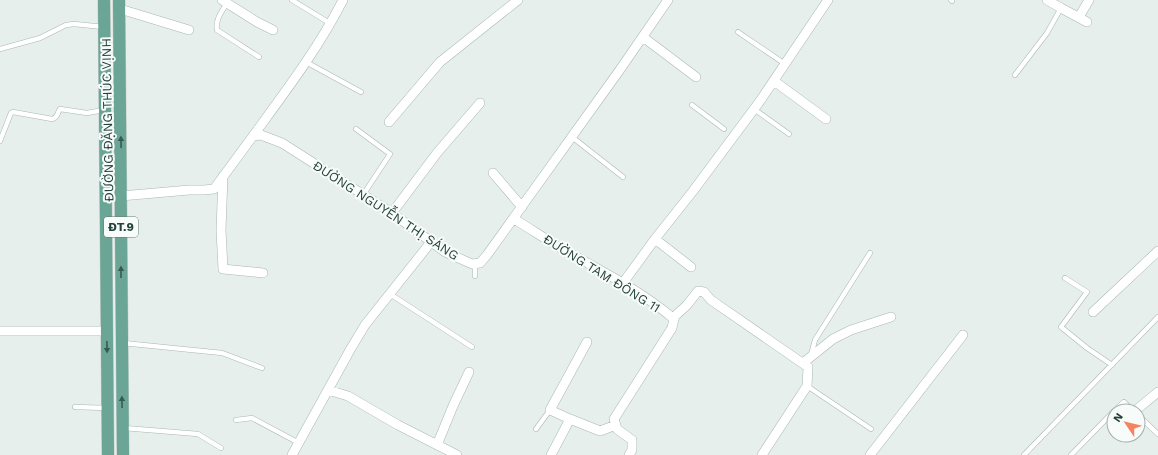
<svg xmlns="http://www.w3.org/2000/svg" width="1158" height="455" viewBox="0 0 1158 455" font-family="'Work Sans',sans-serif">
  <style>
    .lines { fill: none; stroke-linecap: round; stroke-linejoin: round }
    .service-casing { stroke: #a8b8b2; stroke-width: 5.5 }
    .minor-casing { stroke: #a8b8b2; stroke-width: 10 }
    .primary-casing { stroke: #c2cac8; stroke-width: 13 }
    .service { stroke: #fff; stroke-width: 4.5 }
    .minor { stroke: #fff; stroke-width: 9 }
    .primary { stroke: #6aa596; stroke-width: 12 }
    .oneway { fill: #365b51 }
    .labels { text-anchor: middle; stroke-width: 4; stroke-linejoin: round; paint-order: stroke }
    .shield { fill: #f7fbf9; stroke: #637a73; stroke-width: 1 }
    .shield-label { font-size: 12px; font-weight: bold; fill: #24423a }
    .street-label { font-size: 13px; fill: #24423a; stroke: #f7fbf9 }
  </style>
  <rect width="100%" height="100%" fill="#e6efeb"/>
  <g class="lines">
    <defs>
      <path id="service" d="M 292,0 L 331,24
        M 951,0 L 952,1
        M 227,3 C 222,11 215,20 217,30 L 259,57
        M 738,32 L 785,64
        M 0,49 L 40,38 L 66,25 L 74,24 L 104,27
        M 306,62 L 361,92
        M 1015,75 L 1047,33 L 1061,8
        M 692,105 L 724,129
        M 754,109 L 789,134
        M 356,129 L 390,154 L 363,195
        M 572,137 L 623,177
        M 0,141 L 11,113 L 13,112 L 52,119 C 58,118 57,113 60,109 L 87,113 L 104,110
        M 475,276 L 475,264
        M 1065,278 L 1087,292 L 1061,327 L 1087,348 L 1112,365
        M 390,294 L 472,347
        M 123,343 L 222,353 L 262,368
        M 811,355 L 815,340 L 870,253
        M 807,386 L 871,429
        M 75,407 L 107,408
        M 1114,411 L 1124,402 L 1133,411
        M 1138,415 L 1158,434
        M 236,420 L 252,418 L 299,443
        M 124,428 L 198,434 L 221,448
        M 536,429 L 550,410
        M 1024,455 L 1158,317
        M 1071,455 L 1114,411"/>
      <path id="minor" d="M 222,0 L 257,22 L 273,30
        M 1047,0 L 1061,8 L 1087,22
        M 120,9 L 189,30
        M 1079,17 L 1089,0
        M 643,37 L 696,77
        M 774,81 L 826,119
        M 389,122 L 440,62 L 518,0
        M 253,136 C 285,92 318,49 343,0
        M 493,173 L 522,207
        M 223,176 L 221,230 L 223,269 L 263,273
        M 121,196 L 189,190 L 204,190 L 214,189 L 253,136 L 261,135 L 282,143 L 392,213 L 445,252 L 472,264 L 480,263 L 487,255 L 619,71 L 668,0
        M 392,213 L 437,153 L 480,103
        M 514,219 C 531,229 548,241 566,251 C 603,272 641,291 674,319 L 672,328 L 614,419 L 617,429 L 632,440 L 632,450 L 629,455
        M 655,239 L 691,267
        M 623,283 L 655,239 L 693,191 L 760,101 L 828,0
        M 1093,312 L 1158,251
        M 674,319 L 675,316 L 687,305 L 698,291 L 704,292 L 711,300 L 808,367 L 807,386 L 762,455
        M 0,331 L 107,331
        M 587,342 L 550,410 L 570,419 L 600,431 L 616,425
        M 803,363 L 833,339 L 851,330 L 891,317
        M 328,390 L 348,396 L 398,425 L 457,455
        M 1135,411 L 1158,392
        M 437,445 L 453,406 L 469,372
        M 292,455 L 350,350 L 365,325 L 431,242
        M 551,455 L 570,419
        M 870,455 L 963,335"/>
      <path id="primary" d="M 104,0 L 108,455
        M 119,0 L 123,455"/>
    </defs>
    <use href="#service" class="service-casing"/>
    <use href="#minor" class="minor-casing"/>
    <use href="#primary" class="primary-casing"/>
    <use href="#service" class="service"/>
    <use href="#minor" class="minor"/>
    <use href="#primary" class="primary"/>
  </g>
  <defs><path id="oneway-solid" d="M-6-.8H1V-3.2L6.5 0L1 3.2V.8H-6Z"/></defs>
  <g class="oneway">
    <use href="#oneway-solid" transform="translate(121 142) rotate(-91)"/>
    <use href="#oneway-solid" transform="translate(121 272) rotate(-90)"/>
    <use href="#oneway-solid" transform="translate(107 347) rotate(89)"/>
    <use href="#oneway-solid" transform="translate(122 402) rotate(-91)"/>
  </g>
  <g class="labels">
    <rect class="shield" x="104" y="217" width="34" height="20" rx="3"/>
    <g class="shield-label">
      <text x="121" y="231">ĐT.9</text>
    </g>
    <g class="street-label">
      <text transform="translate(107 120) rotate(-91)" y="5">ĐƯỜNG ĐẶNG THÚC VỊNH</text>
      <text transform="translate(386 210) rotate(33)" y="5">ĐƯỜNG NGUYỄN THỊ SÁNG</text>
      <text transform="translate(602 273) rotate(32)" y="5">ĐƯỜNG TAM ĐÔNG 11</text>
    </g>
  </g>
  <g transform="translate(1126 423) rotate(305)"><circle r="19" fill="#f7fbf9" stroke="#a3b1ad"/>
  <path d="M0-3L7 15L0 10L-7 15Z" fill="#f4845f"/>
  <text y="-6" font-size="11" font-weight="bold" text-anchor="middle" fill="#24423a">N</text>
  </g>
</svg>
